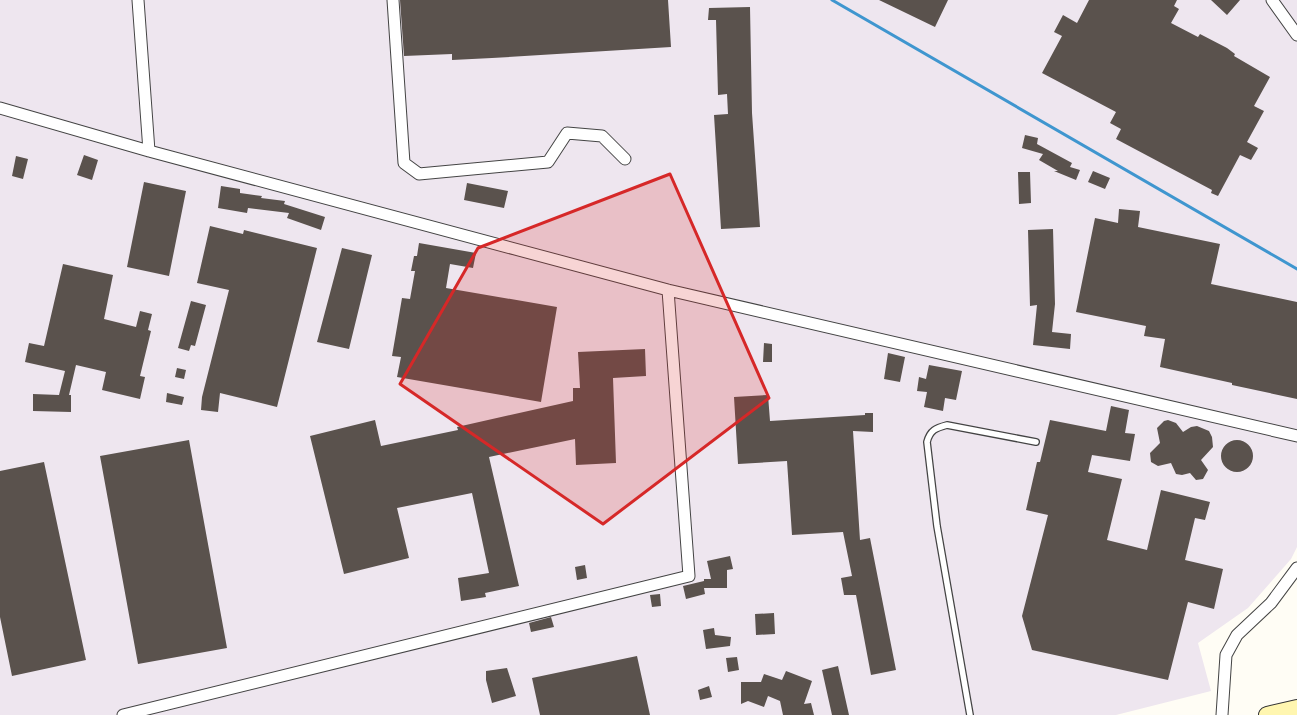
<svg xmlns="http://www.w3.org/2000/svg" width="1297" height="715" viewBox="0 0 1297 715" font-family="Bitter,serif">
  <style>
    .industrial { fill: #eee6ef }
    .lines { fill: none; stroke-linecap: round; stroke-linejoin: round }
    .stream { stroke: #3f96cf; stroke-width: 3 }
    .building { fill: #5a524d }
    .lane-casing { stroke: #444; stroke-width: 8 }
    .street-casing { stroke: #444; stroke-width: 13 }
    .secondary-casing { stroke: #333; stroke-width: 18 }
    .lane { stroke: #fff; stroke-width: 5.5 }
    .street { stroke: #fff; stroke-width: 11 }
    .secondary { stroke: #fff6b0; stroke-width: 16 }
    .marked { fill: #d62828; fill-opacity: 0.2; stroke: #d62828; stroke-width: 3; stroke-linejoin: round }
  </style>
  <rect width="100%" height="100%" fill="#fffdf5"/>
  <path class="industrial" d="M 0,0 L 1297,0 L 1297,547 L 1291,559 L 1248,608 L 1198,643 L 1211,691 L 1116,715 L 0,715 Z"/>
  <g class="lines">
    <path class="stream" d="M 832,0 L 1297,269"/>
  </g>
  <path class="building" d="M 400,0 L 668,0 L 671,47 L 492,58 L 452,60 L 452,54 L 404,56 Z
    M 879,0 L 948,0 L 935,27 Z
    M 1089,0 L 1177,0 L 1174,6 L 1179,9 L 1171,23 L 1198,37 L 1200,34 L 1227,48 L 1235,54 L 1234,56 L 1270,77 L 1254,106 L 1264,111 L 1247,142 L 1258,148 L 1251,160 L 1240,155 L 1218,196 L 1211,193 L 1212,190 L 1116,139 L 1121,129 L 1110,123 L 1116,112 L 1042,73 L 1062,36 L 1054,32 L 1063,15 L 1077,23 Z
    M 1211,0 L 1240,0 L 1227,15 Z
    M 750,7 L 752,113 L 760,227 L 721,229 L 714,115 L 728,114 L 727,94 L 718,95 L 716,20 L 708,20 L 709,8 Z
    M 1025,135 L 1038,138 L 1037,144 L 1072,163 L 1070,167 L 1080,170 L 1076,180 L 1054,171 L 1058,171 L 1039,160 L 1043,154 L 1022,148 Z
    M 84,155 L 98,160 L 92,180 L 77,175 Z
    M 16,156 L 28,159 L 23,179 L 12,176 Z
    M 1093,171 L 1110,178 L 1105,189 L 1088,182 Z
    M 1018,172 L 1030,172 L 1031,203 L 1019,204 Z
    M 144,182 L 186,191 L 169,276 L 127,267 Z
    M 467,183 L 508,191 L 504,208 L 464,200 Z
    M 221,186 L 240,189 L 240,193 L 262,196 L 261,198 L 285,201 L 284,204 L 325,217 L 321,230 L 287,218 L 289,213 L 248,208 L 247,213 L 218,208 Z
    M 1119,209 L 1140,211 L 1138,227 L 1220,244 L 1211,284 L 1297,302 L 1297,399 L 1232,385 L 1232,383 L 1160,367 L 1165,339 L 1144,336 L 1146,326 L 1076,312 L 1095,218 L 1118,223 Z
    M 210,226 L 243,234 L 244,230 L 317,248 L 277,407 L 220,393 L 218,412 L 201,410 L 202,397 L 229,290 L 197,283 Z
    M 1053,229 L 1055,304 L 1052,332 L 1071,334 L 1070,349 L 1033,345 L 1037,305 L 1030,306 L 1028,230 Z
    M 419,243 L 476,253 L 473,268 L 450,264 L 446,288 L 557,307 L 541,402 L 397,377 L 401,357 L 392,356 L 402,298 L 410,299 L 415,271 L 411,271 L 414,256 L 417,256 Z
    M 342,248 L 372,255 L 349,349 L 317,342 Z
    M 63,264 L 113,275 L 104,319 L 136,327 L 140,311 L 152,314 L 148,330 L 151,331 L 140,376 L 145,377 L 140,399 L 102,390 L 106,372 L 76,365 L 69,395 L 71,395 L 71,412 L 33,411 L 33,394 L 59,395 L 65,371 L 25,362 L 29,343 L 44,346 Z
    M 191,301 L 206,305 L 195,346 L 191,345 L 189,351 L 178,348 Z
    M 764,343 L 772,344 L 772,362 L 763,362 Z
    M 645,349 L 646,376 L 613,378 L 616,463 L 576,465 L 575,439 L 489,457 L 519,586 L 485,593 L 486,597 L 461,601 L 458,578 L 489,573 L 472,493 L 397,508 L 409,558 L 344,574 L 310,436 L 375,420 L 381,446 L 458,430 L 457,427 L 573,401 L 573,388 L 580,388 L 578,352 Z
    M 888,353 L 905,357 L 900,382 L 884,379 Z
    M 929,365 L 962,371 L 956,400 L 945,398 L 943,411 L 924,407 L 927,392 L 917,391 L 919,377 L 926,379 Z
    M 177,368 L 186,370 L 184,379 L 175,377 Z
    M 167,393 L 184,397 L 182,405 L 166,402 Z
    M 768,395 L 770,421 L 865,415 L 865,413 L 873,413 L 873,432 L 853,431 L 860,540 L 870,538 L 896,670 L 871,675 L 856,595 L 844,595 L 841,578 L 852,576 L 843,532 L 792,535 L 787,461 L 738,464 L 734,397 Z
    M 1111,406 L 1129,410 L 1125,433 L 1135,434 L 1130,461 L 1092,455 L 1088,472 L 1122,479 L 1107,540 L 1147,550 L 1161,490 L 1210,502 L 1205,520 L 1195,518 L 1185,560 L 1223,569 L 1214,609 L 1188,602 L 1168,680 L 1032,650 L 1022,616 L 1048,515 L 1026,510 L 1037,462 L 1040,462 L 1050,420 L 1106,431 Z
    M 1168,420 L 1176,423 L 1183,432 L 1191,427 L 1197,426 L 1209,431 L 1212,437 L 1213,447 L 1201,460 L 1208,470 L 1203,479 L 1196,480 L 1190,473 L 1182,475 L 1176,474 L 1171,463 L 1158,466 L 1151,462 L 1150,453 L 1160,443 L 1157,428 L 1164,421 Z
    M 189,440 L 227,648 L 138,664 L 100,456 Z
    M1221 456a16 16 0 1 1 32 0a16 16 0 1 1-32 0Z
    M 44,462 L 86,660 L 12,676 L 0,617 L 0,471 Z
    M 730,556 L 733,569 L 727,570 L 727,588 L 704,588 L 705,594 L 686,599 L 683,586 L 704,581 L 704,579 L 711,579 L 707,561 Z
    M 585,565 L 587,578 L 577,580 L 575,567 Z
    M 660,594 L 661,606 L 652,607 L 650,595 Z
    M 774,613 L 775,634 L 756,635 L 755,614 Z
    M 551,617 L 554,627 L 531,632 L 529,623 Z
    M 714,628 L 715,635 L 731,637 L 730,646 L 706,649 L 703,630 Z
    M 637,656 L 650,715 L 540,715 L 532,678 Z
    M 737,657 L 739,670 L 728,672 L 726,658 Z
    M 838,666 L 849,715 L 832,715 L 822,670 Z
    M 507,668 L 516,696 L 492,703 L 486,680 L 486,671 Z
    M 786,671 L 812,681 L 804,704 L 811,703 L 814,715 L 783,715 L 780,701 L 768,696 L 764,707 L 748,701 L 741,704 L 741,682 L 761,682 L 764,674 L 782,680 Z
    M 709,686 L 712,697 L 700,700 L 698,690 Z"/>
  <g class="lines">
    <defs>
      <path id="lane" d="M 970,715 L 937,526 L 927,442 C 930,430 936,428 947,425 L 1036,442"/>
      <path id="street" d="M 138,0 L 149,151
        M 393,0 L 404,163 L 419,174 L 548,162 L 567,133 L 602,136 L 625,159
        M 1272,0 L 1297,35
        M 0,108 L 149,151 L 668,290 L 1297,436
        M 123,715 L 689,576 L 668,290
        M 1222,715 L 1226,655 L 1237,635 L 1271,603 L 1297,568"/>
      <path id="secondary" d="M 1267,715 L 1297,708"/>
    </defs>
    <use href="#lane" class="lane-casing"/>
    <use href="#street" class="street-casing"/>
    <use href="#secondary" class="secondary-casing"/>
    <use href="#lane" class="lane"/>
    <use href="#street" class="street"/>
    <use href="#secondary" class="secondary"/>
  </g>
  <path class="marked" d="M 670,174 L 769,398 L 603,524 L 400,384 L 478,248 Z"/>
</svg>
